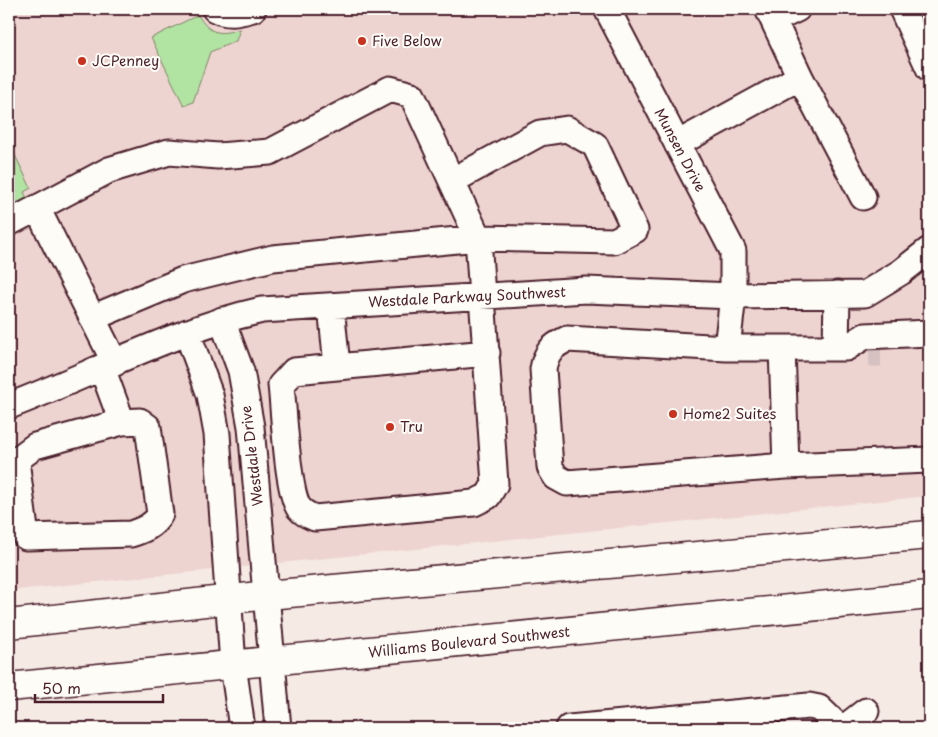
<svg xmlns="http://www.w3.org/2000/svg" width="938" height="737" viewBox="0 0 938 737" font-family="'Playpen Sans',sans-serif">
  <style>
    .built { fill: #eed4d0 }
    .green { fill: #b1e3a3; stroke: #7e8167 }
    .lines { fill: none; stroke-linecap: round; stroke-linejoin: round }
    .minor-tunnel { stroke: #d4c1c0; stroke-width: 25; stroke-dasharray: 25 12; stroke-linecap: butt }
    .minor-casing { stroke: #4a1f2b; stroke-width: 29 }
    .major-casing { stroke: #4a1f2b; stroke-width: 31 }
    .minor { stroke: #fdfcf7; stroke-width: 25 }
    .major { stroke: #fdfcf7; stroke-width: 28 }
    .poi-dot { fill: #c8321e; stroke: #fdfcf7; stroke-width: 2 }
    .labels { text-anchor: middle; stroke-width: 4; stroke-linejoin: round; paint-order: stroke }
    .poi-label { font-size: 14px; fill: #4a1f2b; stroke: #fdfcf7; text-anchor: start }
    .street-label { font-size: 14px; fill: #4a1f2b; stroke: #fdfcf7 }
  </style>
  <rect width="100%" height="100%" fill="#f6eae5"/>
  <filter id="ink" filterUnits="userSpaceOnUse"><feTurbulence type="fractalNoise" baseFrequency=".02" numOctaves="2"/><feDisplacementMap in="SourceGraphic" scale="10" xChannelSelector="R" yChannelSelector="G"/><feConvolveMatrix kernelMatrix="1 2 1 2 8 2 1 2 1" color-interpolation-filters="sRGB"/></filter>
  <g filter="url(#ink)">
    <path class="built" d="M 9,9 L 929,9 L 929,496 L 9,591 Z"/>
    <path class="green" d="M 198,15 C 210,35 220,35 240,29 L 236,41 L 210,52 L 193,102 L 184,106 L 151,38 Z
      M 9,143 L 31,188 L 24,192 L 31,205 L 9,216 Z"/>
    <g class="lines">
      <path class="minor-tunnel" d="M 869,354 L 881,354"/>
      <defs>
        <path id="minor" d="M 215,9 C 229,16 238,13 253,9
          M 607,9 L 733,251 L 733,296 L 727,348 L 567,339 C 552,346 546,352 543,369 L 550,467 L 556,477 L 567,483 L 786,466 L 782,348 L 727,348
          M 902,9 L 929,68
          M 774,20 L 797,9
          M 800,77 L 863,197
          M 677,144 L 800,77 L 768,9
          M 37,208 L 115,363
          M 9,223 L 109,170 L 169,152 L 218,156 L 270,152 L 390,89 L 412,95 L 478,238 L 495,484 L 488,496 L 474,503 L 315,518 C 308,515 304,514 299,508 C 287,491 284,410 281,385 L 294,371 L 487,353
          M 331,306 L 337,366
          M 92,318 L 183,280 L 273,258 L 478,238 L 614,241 L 635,230 L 595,145 L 567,129 L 540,133 L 452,181
          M 222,320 L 241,371 L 251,427 L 278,728
          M 187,332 L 210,395 L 217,434 L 233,665 L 242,728
          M 782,348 L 846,348 L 865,336 L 929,333
          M 836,348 L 837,294
          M 102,368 L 122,422 L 140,421 L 148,427 L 160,514 C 154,526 143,530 131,534 L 26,537 L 17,468 L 19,458 L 35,446 L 122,422
          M 9,406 C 93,374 174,330 262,310 L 586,290 L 733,296 L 865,294 L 901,272 L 929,250
          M 786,466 L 929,460
          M 569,728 L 809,706 L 819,708 L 840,728
          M 844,728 L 866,711"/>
        <path id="major" d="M 9,624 L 267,595 L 929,535
          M 9,687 L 929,595"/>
      </defs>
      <use href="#minor" class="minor-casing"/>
      <use href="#major" class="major-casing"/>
      <use href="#minor" class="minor"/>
      <use href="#major" class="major"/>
    </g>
  </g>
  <g class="poi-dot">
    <circle cx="362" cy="41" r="5"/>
    <circle cx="82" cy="61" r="5"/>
    <circle cx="673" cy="414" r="5"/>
    <circle cx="390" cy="427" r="5"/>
  </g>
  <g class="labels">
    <g class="poi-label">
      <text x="372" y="46">Five Below</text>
      <text x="92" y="66">JCPenney</text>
      <text x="683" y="419">Home2 Suites</text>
      <text x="400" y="432">Tru</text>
    </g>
    <g class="street-label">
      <text transform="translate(680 150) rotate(62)" y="5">Munsen Drive</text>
      <text transform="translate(467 297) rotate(-3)" y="5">Westdale Parkway Southwest</text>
      <text transform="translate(252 456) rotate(-97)" y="5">Westdale Drive</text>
      <text transform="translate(469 642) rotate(-6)" y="5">Williams Boulevard Southwest</text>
    </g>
  </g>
  <rect width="938" height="737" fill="none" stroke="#fdfcf7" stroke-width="30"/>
  <rect x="15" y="15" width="908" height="707" fill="none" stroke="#4a1f2b" stroke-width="2" filter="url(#ink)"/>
  <path d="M35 694v8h128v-8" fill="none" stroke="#4a1f2b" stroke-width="2.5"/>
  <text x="42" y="694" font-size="15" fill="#4a1f2b" stroke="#fdfcf7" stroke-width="4" paint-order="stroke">50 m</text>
</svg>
